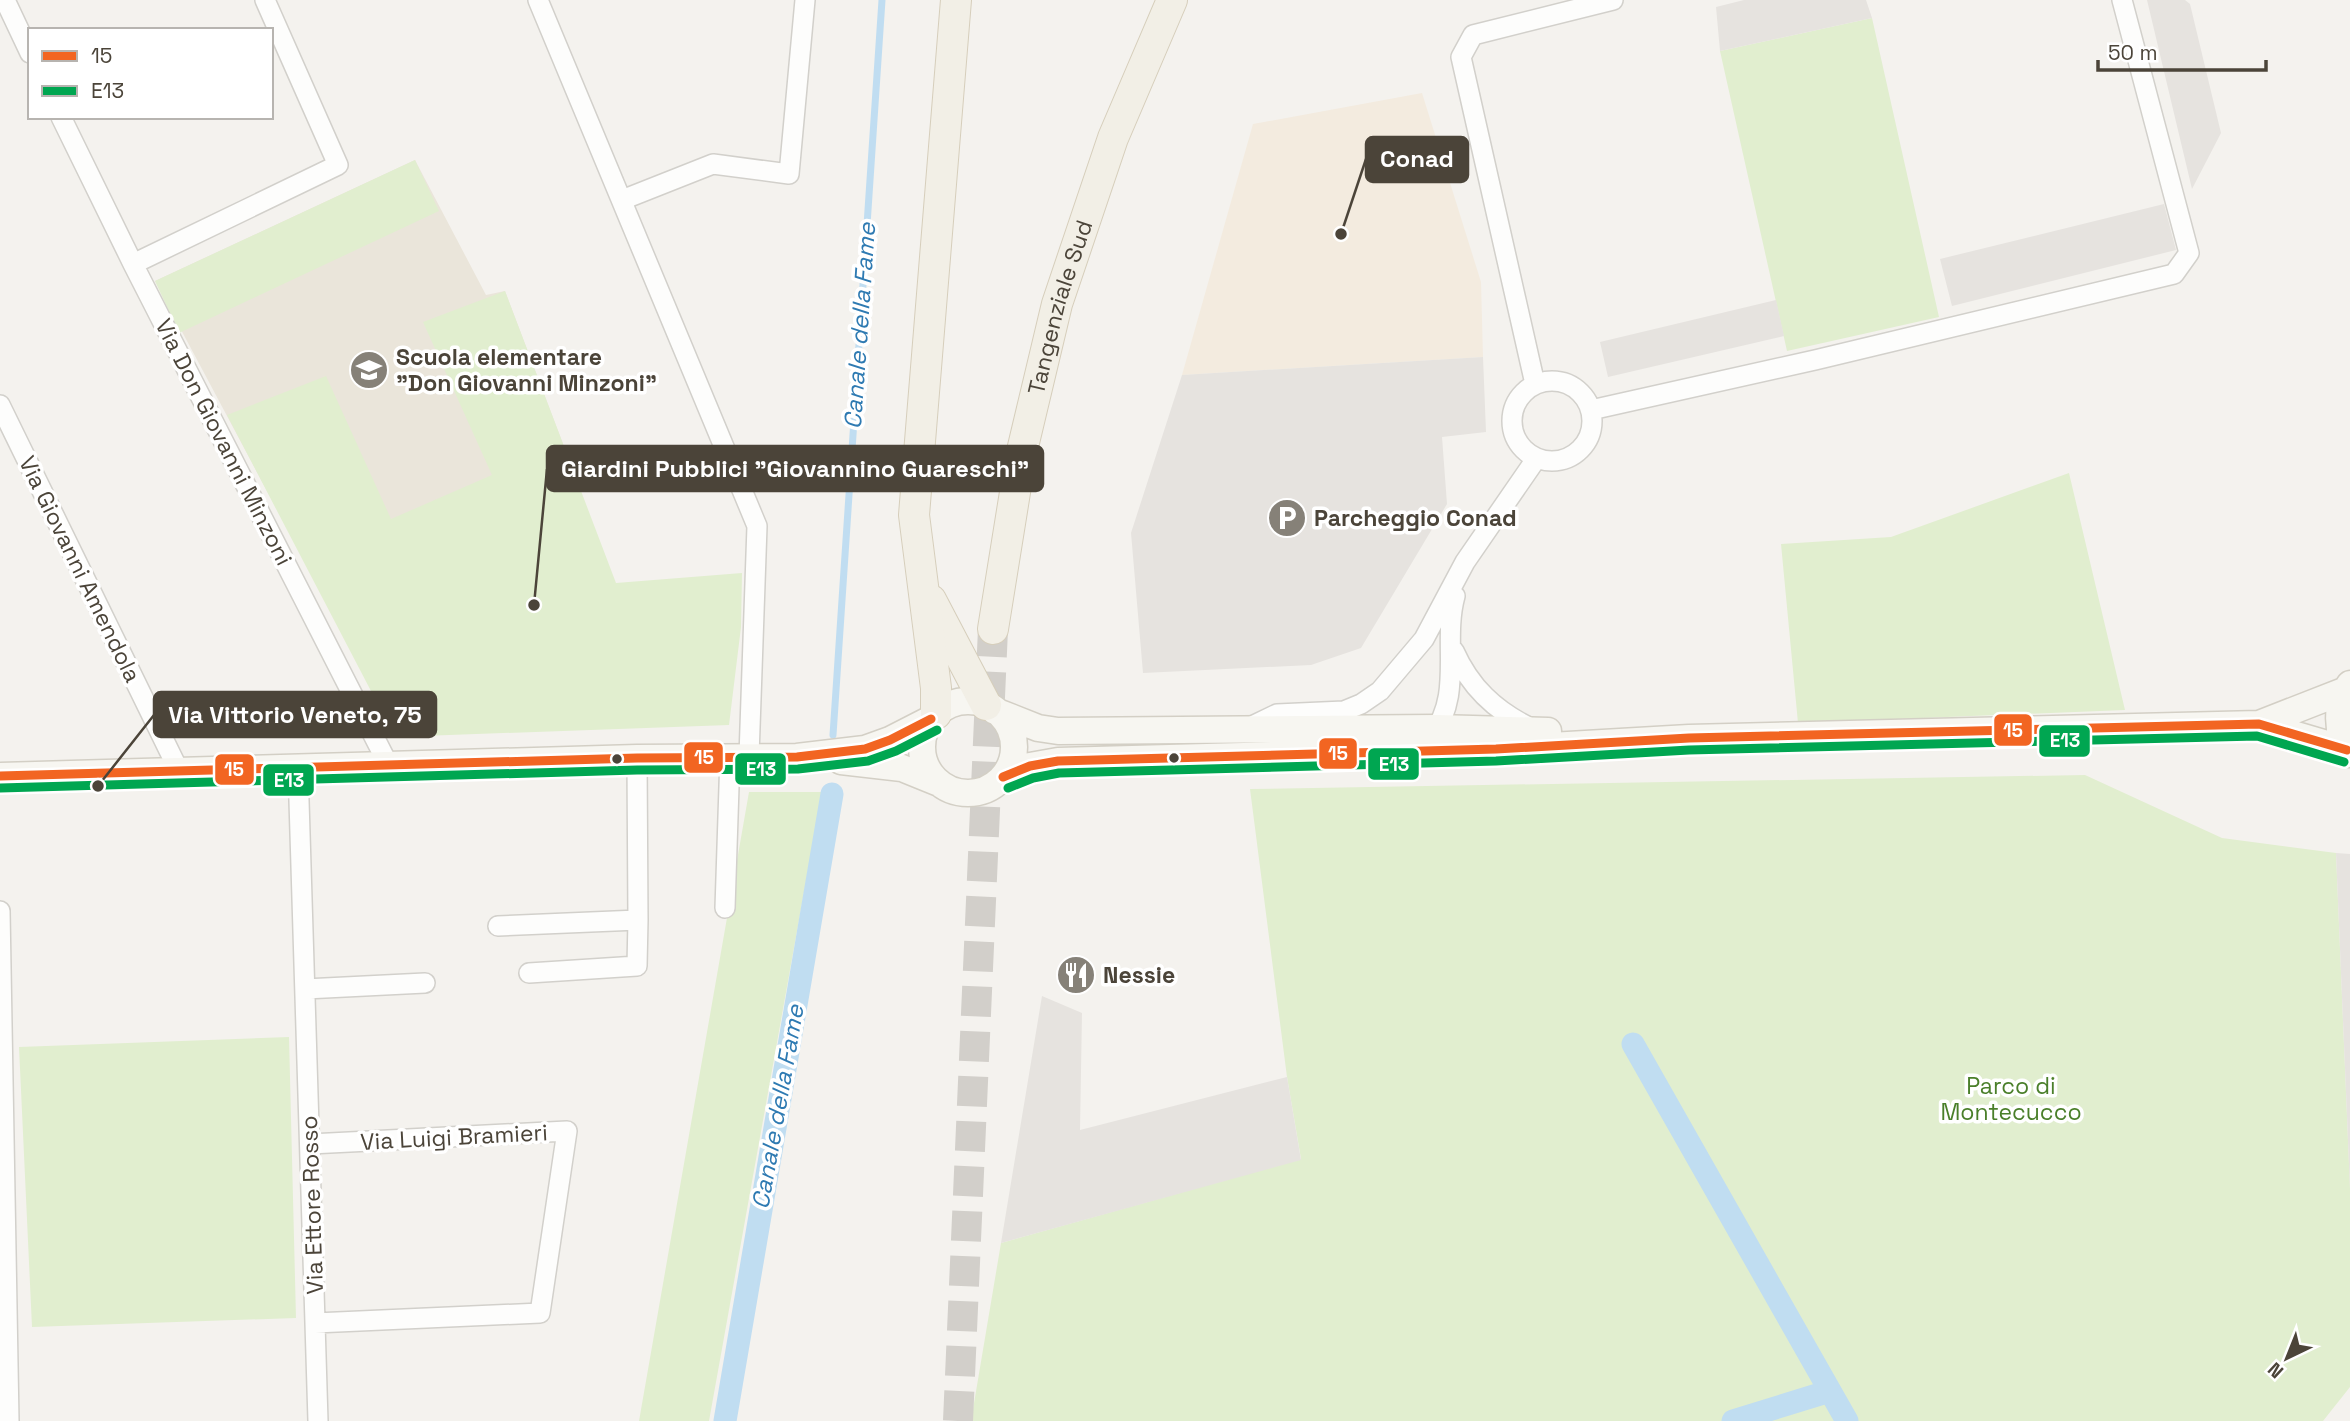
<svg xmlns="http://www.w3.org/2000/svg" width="2350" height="1421" viewBox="0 0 2350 1421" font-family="'Space Grotesk',sans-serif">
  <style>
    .commercial { fill: #f3ebdf }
    .education { fill: #eae5da }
    .green { fill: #e1eecf }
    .parking { fill: #e6e3df }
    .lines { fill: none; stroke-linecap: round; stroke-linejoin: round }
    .stream { stroke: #c0ddf1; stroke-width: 7 }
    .canal { stroke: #c0ddf1; stroke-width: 23 }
    .primary-tunnel { stroke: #d2cfca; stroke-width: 30; stroke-dasharray: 30 15; stroke-linecap: butt }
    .minor-casing { stroke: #d2d0cb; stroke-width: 22 }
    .secondary-casing { stroke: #d3cfc5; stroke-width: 29 }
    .primary-casing { stroke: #d6cebb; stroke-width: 32 }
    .minor { stroke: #fdfdfc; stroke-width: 19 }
    .secondary { stroke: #f7f6f1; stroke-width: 26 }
    .primary { stroke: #f2efe6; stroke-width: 30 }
    .bus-1-casing { stroke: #fff; stroke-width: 14 }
    .bus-2-casing { stroke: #fff; stroke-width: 14 }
    .bus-1 { stroke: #f26522; stroke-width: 9 }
    .bus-2 { stroke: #00a651; stroke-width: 9 }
    .bus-dot { fill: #4b4439; stroke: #fff; stroke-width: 2.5 }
    .labels { text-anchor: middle; stroke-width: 7; stroke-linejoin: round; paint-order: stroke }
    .street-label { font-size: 23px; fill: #4b4439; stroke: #fff }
    .poi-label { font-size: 23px; font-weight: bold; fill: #4b4439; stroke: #fff; text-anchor: start }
    .park-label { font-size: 23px; fill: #4a7f2a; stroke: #fff }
    .water-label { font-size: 24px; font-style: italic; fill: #2e7ab2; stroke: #fff }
    .leader { fill: none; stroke: #4b4439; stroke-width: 2.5 }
    .callout-dot { fill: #4b4439; stroke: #fff; stroke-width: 2.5 }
    .callout { fill: #4b4439; stroke: #4b4439; stroke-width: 2.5 }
    .callout-label { font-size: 24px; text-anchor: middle; font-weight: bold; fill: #fff }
    .line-badge { stroke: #fff; stroke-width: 2.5 }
    .badge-label { font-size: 19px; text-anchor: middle; font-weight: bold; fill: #fff }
  </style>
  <rect width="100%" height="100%" fill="#f4f2ee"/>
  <path class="commercial" d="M 1422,93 L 1481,282 L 1483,357 L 1182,375 L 1253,124 Z"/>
  <path class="education" d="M 415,160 L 486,295 L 505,291 L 563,444 L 305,562 L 155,281 Z"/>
  <path class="green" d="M 1872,18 L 1939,317 L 1787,351 L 1720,51 Z
    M 415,160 L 439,211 L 179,333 L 155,281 Z
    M 505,291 L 616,583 L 742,573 L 741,627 L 729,725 L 395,737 L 227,415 L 326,376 L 391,519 L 492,475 L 423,322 Z
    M 2069,473 L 2125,710 L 1798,723 L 1781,544 L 1891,537 Z
    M 2085,775 L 2222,838 L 2336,853 L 2350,1188 L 2350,1387 L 2323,1421 L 971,1421 L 1001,1243 L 1301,1159 L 1287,1077 L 1250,789 Z
    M 749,792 L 822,792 L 709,1421 L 639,1421 Z
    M 289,1037 L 296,1318 L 32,1327 L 19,1047 Z"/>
  <path class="parking" d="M 1744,0 L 1866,0 L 1872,18 L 1720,51 L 1716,7 Z
    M 2147,0 L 2185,0 L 2190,4 L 2221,133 L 2192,189 Z
    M 2164,204 L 2176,250 L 1952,306 L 1940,259 Z
    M 1776,300 L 1784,336 L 1608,377 L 1600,342 Z
    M 1483,357 L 1486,432 L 1442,437 L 1447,504 L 1361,648 L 1311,665 L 1143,673 L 1131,533 L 1182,375 Z
    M 2336,853 L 2350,854 L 2350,1188 Z
    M 1042,996 L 1082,1013 L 1080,1130 L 1287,1077 L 1301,1160 L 1001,1243 Z"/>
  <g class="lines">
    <path class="stream" d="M 833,735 L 882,0"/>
    <path class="canal" d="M 1633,1044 L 1847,1421
      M 725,1421 L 832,794
      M 1733,1421 L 1830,1391"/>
    <path class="primary-tunnel" d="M 958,1421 L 993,629"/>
    <defs>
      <path id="minor" d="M 5,0 L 30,53
        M 538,0 L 757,526 L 749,756
        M 61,117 L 133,264 L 389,766
        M 622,200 L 713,164 L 789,174 L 805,0
        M 133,264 L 338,165 L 265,0
        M1512 421a40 40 0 1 1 80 0a40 40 0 1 1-80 0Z
        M 1535,384 L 1461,57 L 1473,35 L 1613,0
        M 0,405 L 179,771
        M 1591,410 L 1815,360 L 2174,274 L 2189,253 L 2122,0
        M 1454,651 C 1470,687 1495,711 1531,728
        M 1250,727 L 1277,714 L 1344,711 L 1361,704 L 1380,691 L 1424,639 L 1465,562 L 1536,459
        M 1431,736 C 1464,695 1442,643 1455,596
        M 298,768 L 318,1421
        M 725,908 L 730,756
        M 0,911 L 9,1421
        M 498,926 L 638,920 L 637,758
        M 529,973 L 637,966 L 638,920
        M 305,989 L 425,983
        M 310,1144 L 567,1131 L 540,1313 L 315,1323"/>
      <path id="secondary" d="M 2350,684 C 2335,704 2336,733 2350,754
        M922 747a46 46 0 1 1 92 0a46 46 0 1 1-92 0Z
        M 995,711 L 1038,728 L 1058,731 L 1437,728 L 1548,731
        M 2259,724 L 2346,690
        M 841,761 L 902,768 L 939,783
        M 0,776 L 637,758 L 797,757 L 865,749 L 890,740 L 931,719
        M 1003,777 L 1030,766 L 1058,761 L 1496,749 L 1689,738 L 2259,724 L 2347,750"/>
      <g id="primary">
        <path d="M 931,600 L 986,705"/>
        <path id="s1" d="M 993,629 L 1021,455 L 1057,304 L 1113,138 L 1172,0"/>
        <path d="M 936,714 L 936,688 L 914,515 L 956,0"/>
      </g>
    </defs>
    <use href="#minor" class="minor-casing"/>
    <use href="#secondary" class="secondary-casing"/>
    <use href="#primary" class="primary-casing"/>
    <use href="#minor" class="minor"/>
    <use href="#secondary" class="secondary"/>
    <use href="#primary" class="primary"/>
    <defs>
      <path id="bus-1" d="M 0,776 L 637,758 L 797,757 L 865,749 L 890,740 L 931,719
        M 1003,777 L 1030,766 L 1058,761 L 1496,749 L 1689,738 L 2259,724 L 2347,750"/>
      <path id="bus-2" d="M 0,788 L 637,770 L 798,769 L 868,761 L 896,751 L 937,730
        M 1008,788 L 1033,778 L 1059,773 L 1496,761 L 1689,750 L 2257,736 L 2344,762"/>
    </defs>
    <use href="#bus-1" class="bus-1-casing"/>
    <use href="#bus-2" class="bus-2-casing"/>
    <use href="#bus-1" class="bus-1"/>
    <use href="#bus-2" class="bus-2"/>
  </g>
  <defs>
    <symbol id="school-disc" viewBox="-11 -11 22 22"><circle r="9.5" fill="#868178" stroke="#fff"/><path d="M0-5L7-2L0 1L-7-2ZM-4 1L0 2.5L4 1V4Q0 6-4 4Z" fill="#fff"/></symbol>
    <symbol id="parking-disc" viewBox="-11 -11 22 22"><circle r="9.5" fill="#868178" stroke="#fff"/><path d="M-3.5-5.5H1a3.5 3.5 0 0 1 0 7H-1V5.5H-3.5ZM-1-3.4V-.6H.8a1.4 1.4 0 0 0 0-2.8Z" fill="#fff"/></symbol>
    <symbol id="restaurant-disc" viewBox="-11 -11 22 22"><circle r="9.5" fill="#868178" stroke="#fff"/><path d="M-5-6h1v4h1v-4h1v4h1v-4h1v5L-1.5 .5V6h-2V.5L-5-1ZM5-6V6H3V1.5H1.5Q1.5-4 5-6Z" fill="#fff"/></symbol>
  </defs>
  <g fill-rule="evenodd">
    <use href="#school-disc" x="347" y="348" width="44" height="44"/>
    <use href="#parking-disc" x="1265" y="496" width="44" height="44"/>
    <use href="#restaurant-disc" x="1054" y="953" width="44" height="44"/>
  </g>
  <g class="bus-dot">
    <circle cx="1174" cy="758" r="6"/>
    <circle cx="617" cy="759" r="6"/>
  </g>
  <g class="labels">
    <g class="street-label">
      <text dy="8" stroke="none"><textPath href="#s1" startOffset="329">Tangenziale Sud</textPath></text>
      <text transform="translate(224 442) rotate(63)" y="8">Via Don Giovanni Minzoni</text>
      <text transform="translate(80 569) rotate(64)" y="8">Via Giovanni Amendola</text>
      <text transform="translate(454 1137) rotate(-3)" y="8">Via Luigi Bramieri</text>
      <text transform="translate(312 1205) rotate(-92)" y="8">Via Ettore Rosso</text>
    </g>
    <g class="poi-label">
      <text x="396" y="365">Scuola elementare<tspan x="396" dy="26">"Don Giovanni Minzoni"</tspan></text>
      <text x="1314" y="526">Parcheggio Conad</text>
      <text x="1103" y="983">Nessie</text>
    </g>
    <g class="park-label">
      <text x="2011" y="1094">Parco di<tspan x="2011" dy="26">Montecucco</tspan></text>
    </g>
    <g class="water-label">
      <text transform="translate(860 326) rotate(-86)" y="8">Canale della Fame</text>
      <text transform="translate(778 1107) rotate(-80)" y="8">Canale della Fame</text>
    </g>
  </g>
  <path class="leader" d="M1341 234L1366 159M534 605L547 469M98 786L154 715"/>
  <g class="callout-dot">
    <circle cx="1341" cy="234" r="7"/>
    <circle cx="534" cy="605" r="7"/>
    <circle cx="98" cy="786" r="7"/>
  </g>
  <g class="callout">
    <rect x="1366" y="137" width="102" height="45" rx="7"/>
    <rect x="547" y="446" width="496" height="45" rx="7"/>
    <rect x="154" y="692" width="282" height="45" rx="7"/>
  </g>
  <g class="callout-label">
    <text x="1417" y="167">Conad</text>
    <text x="795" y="477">Giardini Pubblici "Giovannino Guareschi"</text>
    <text x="295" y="723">Via Vittorio Veneto, 75</text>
  </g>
  <g class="line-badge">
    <rect x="1993" y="713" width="40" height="34" rx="7" fill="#f26522"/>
    <rect x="2038" y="724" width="53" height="34" rx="7" fill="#00a651"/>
    <rect x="1318" y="737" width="40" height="33" rx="7" fill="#f26522"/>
    <rect x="683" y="741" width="41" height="33" rx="7" fill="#f26522"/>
    <rect x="1367" y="747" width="53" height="34" rx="7" fill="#00a651"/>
    <rect x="734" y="752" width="53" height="34" rx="7" fill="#00a651"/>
    <rect x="214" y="753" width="41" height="33" rx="7" fill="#f26522"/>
    <rect x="262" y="763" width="53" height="34" rx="7" fill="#00a651"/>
  </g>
  <g class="badge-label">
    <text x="2013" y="737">15</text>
    <text x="2065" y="747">E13</text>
    <text x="1338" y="760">15</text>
    <text x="704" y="764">15</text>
    <text x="1394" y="771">E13</text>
    <text x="761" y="776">E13</text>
    <text x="234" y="776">15</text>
    <text x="289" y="787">E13</text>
  </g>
  <rect x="28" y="28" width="245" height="91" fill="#ffffff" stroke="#b7b4b0" stroke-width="2"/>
  <rect x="42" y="51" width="35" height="10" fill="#f26522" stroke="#b7b4b0" stroke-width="2"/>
  <text x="91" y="63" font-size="21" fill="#4b4439">15</text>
  <rect x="42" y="86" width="35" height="10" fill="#00a651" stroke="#b7b4b0" stroke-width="2"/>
  <text x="91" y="98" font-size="21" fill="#4b4439">E13</text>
  <g transform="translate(2287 1358) rotate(223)" stroke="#ffffff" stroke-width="5" paint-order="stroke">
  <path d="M0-5L12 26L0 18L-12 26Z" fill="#4b4439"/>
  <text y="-10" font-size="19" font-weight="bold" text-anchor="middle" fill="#4b4439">N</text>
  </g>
  <path d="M2098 60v10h168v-10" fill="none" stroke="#4b4439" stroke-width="3.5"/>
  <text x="2108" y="60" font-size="21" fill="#4b4439" stroke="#ffffff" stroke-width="5" paint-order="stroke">50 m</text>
</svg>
